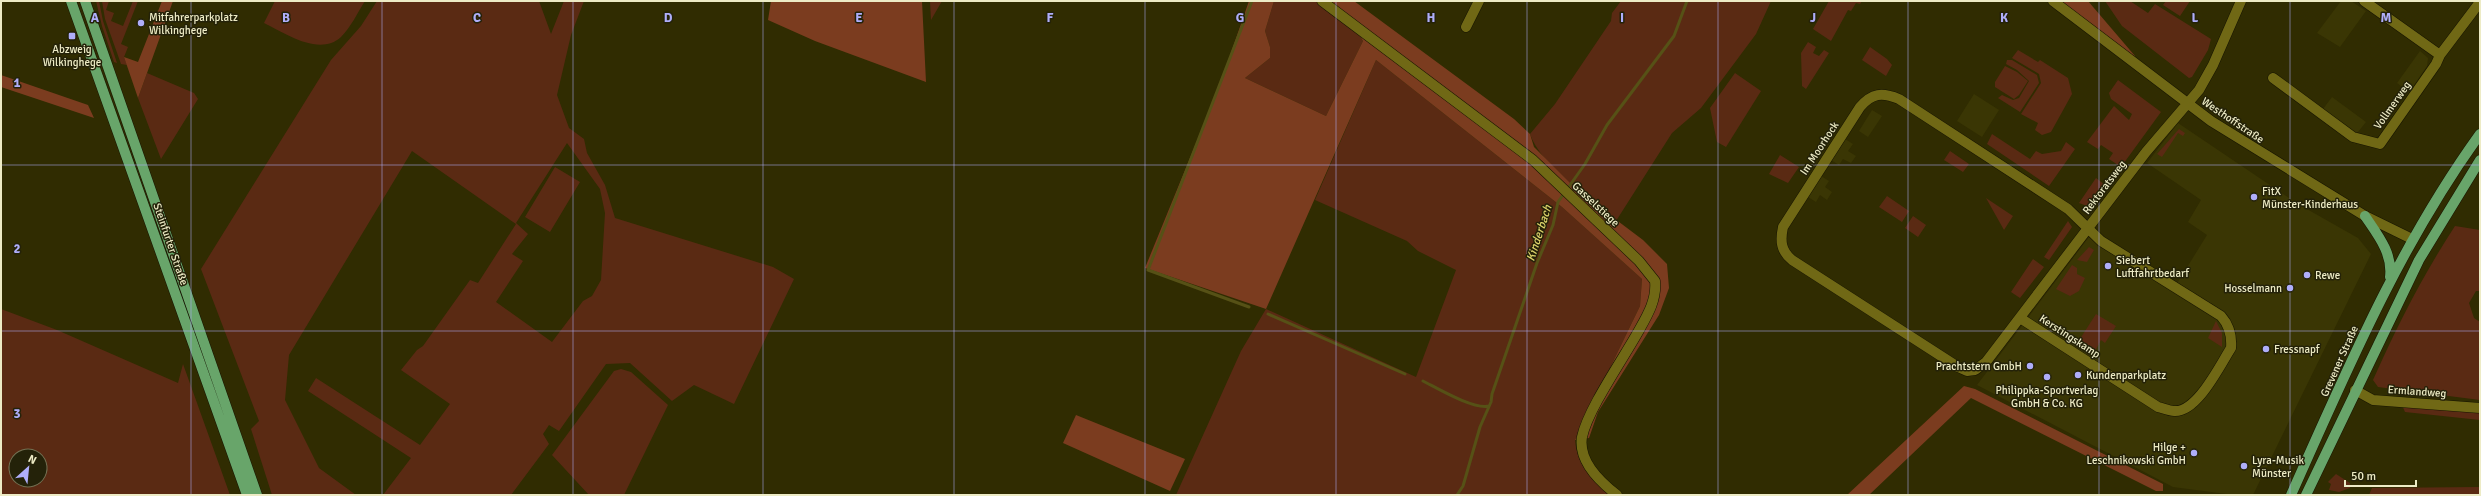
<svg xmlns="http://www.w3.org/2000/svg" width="2481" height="496" viewBox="0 0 2481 496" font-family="Signika,sans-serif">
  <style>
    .built { fill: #3a3604 }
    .green { fill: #5a2a13; fill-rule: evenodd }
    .forest { fill: #7b3c1f }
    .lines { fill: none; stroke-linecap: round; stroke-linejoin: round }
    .stream { stroke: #565116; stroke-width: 3 }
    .minor-casing { stroke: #161400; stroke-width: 11 }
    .major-casing { stroke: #161400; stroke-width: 11 }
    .minor { stroke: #706815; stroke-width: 10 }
    .major { stroke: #68a56a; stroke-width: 10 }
    .grid { fill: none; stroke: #afaefa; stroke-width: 1; stroke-opacity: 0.55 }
    .poi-dot { fill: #afaefa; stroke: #242209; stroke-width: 1.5 }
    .labels { text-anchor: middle; stroke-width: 3; stroke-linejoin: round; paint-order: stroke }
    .poi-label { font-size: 11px; fill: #edebc5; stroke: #242209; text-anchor: start }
    .street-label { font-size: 11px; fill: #edebc5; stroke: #242209 }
    .water-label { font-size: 12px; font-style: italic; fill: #ddd46b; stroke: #242209 }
    .grid-label { font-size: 13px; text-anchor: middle; font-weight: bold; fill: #afaefa; stroke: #242209; stroke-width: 3; stroke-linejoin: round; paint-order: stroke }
  </style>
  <rect width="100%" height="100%" fill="#302c01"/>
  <path class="built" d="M 2341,1 L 2351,1 L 2366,11 L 2340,47 L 2317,33 Z
    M 2420,51 L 2428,58 L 2427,66 L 2412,88 L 2401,86 L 2397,83 Z
    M 1974,94 L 1999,110 L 1982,137 L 1957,121 Z
    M 2332,97 L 2366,122 L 2358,132 L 2354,132 L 2323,109 Z
    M 1872,110 L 1882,116 L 1868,137 L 1859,131 Z
    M 2178,123 L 2298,204 L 2358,238 L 2371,254 L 2253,495 L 2234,495 L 2173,487 L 1977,385 L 2089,237 L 2173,290 L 2207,235 L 2188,222 L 2201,200 L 2147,163 Z
    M 1845,139 L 1853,144 L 1848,151 L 1856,156 L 1851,163 L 1843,159 L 1839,165 L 1831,160 Z
    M 1821,176 L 1829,181 L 1825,187 L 1832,192 L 1827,200 L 1820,195 L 1816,202 L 1808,197 Z"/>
  <path class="green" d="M 96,1 L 99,1 L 103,21 L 117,63 L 114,62 L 102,26 Z
    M 102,1 L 109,1 L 106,10 L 114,13 L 111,21 L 123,26 L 133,1 L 138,1 L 121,44 L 128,47 L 124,57 L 127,65 L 121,64 L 105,19 Z
    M 275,1 L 365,1 C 358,12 351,27 341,37 C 319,57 285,33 264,23 Z
    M 377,1 L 539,1 L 551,34 L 564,1 L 584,1 L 571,35 L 557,95 L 569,128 L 584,139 L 587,153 L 605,185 L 615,218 L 773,267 L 794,279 L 734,404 L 694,385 L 672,401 L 630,363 L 606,364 L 559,431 L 549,425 L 543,434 L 549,444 L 511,495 L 383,495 L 411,458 L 308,391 L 316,378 L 420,445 L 450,404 L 401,370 L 417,350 L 423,346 L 470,280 L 478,283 L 516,224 L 412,151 L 289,355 L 285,400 L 319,468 L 356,495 L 272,495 L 251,429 L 259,421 L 201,269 L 331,60 L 361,26 ZM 567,143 L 600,189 L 605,213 L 601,280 L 592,296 L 583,301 L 552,342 L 496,302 L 523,261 L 512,254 L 528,234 L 516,223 Z
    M 930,1 L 942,1 L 931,20 Z
    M 1274,1 L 1321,1 L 1352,23 L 1363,41 L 1326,116 L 1245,78 L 1270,58 L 1270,47 L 1265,31 Z
    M 1621,1 L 1771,1 L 1756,34 L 1701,108 L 1672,133 L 1616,221 C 1590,201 1540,164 1530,134 L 1555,104 L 1611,21 L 1612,13 Z
    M 1829,1 L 1862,1 L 1860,4 L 1856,3 L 1851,11 L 1848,10 L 1831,41 L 1813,29 Z
    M 2105,1 L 2130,1 L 2148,13 L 2155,4 L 2211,39 L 2208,50 L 2192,77 L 2189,78 L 2122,26 Z
    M 2166,1 L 2190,1 L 2180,16 L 2163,5 Z
    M 1808,42 L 1816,47 L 1813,53 L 1819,56 L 1824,50 L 1829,53 L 1806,89 L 1802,86 L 1801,53 Z
    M 1870,47 L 1887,59 L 1892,65 L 1886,76 L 1862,60 Z
    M 2018,50 L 2038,62 L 2040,60 L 2068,78 L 2072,94 L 2051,132 L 2042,135 L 2035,130 L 2038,123 L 2021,114 L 2041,83 L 2039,74 L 2012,58 Z
    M 1376,60 L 1562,207 L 1642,279 L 1640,306 L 1575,440 C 1577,465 1591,479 1610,495 L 1176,495 L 1241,351 L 1266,309 L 1416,377 L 1456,270 L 1418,251 L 1407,241 L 1315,200 Z
    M 2007,60 L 2012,60 L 2037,75 L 2039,83 L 2020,112 L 1998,98 L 2002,95 L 2013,100 L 2019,98 L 2029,81 L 2017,70 L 2006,64 Z
    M 2005,66 L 2017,72 L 2028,81 L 2019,95 L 2014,99 L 1995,87 L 1995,82 Z
    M 147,73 L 194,93 L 198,99 L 161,159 L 138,98 Z
    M 1735,73 L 1761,91 L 1726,147 L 1717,142 L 1710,108 Z
    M 2118,80 L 2161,112 L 2121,167 L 2109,159 L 2113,153 L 2101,145 L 2098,149 L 2087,142 L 2114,106 L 2129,120 L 2132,114 L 2111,99 L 2109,93 Z
    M 2179,129 L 2185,133 L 2183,136 L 2178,133 L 2162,157 L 2157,154 Z
    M 1992,134 L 2030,159 L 2036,151 L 2042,154 L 2061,151 L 2066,142 L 2075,149 L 2049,186 L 1987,144 Z
    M 1950,151 L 1969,164 L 1963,172 L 1944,160 Z
    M 1780,155 L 1799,167 L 1788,183 L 1769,174 Z
    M 555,167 L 580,182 L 550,232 L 525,217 Z
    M 2096,178 L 2105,185 L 2093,203 L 2087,206 L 2079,203 Z
    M 1887,196 L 1909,211 L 1902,222 L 1879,207 Z
    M 1986,198 L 2013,216 L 2004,230 Z
    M 1913,216 L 1926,225 L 1918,237 L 1905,228 Z
    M 2068,221 L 2072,227 L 2049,260 L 2044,257 Z
    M 2455,226 L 2480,230 L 2480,291 L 2476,291 L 2469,303 L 2474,318 L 2480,322 L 2480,400 L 2378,387 L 2373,380 C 2397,326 2423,275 2455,226 Z
    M 2089,247 L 2094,250 L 2087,262 L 2077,260 Z
    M 2033,259 L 2044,267 L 2020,298 L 2011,292 Z
    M 2072,265 L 2077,268 L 2077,274 L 2085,278 L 2079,291 L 2070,296 L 2056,289 Z
    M 1,309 L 57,330 L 178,383 L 183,364 L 230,495 L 1,495 ZM 16,456 L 40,456 L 40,480 L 16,480 Z
    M 2096,314 L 2116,326 L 2105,343 L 2101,340 L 2093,355 L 2076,345 Z
    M 2216,321 L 2222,333 L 2222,347 L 2208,338 Z
    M 621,369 L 631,372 L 668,405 L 624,495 L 589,495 L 552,455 L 614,371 Z
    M 2402,405 L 2480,413 L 2480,420 L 2405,412 Z
    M 2336,474 L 2350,483 L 2350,488 L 2339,492 L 2329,490 L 2331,484 L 2328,482 Z
    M 2480,487 L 2480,495 L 2369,495 L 2372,488 Z"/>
  <path class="forest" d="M 162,1 L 173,1 L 138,98 L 124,57 L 138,62 Z
    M 771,1 L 922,1 L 926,82 L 815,41 L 768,20 Z
    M 1249,1 L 1274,1 L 1265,31 L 1270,47 L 1270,58 L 1245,78 L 1326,116 L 1363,41 L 1352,23 L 1321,1 L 1354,1 L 1514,119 L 1530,134 L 1534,147 L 1578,191 L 1643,240 L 1667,264 L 1669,288 L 1659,315 L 1598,412 L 1589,438 L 1575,440 L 1640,306 L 1642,279 L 1562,207 L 1376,60 L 1266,309 L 1145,268 L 1219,87 Z
    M 2061,1 L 2088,1 L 2135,56 L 2130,55 Z
    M 1,75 L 88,105 L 94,118 L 1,87 Z
    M 1964,386 L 1975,389 L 2163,484 L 2163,491 L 2156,491 L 1971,398 L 1869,495 L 1847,495 Z
    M 1076,415 L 1185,459 L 1170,491 L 1063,443 Z"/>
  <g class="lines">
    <path class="stream" d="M 1249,307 L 1148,270 L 1252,1
      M 1268,314 L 1405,374
      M 1423,381 C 1437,388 1474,410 1489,406
      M 1457,495 L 1463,486 L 1480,427 L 1491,402 L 1492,394 L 1537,263 L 1553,225 L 1558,202 L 1585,164 L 1607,125 L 1674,36 L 1687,1"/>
    <defs>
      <path id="minor" d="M 1322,1 L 1533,160 L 1639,261 L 1655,281 C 1657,300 1647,316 1638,332 C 1623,359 1588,409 1582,437 C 1578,461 1600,482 1617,495
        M 2053,1 L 2211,121 L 2365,216 L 2412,239
        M 2364,1 L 2440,55
        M 1466,27 L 1479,1
        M 2273,78 L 2353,137 L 2380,144 L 2436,64 L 2440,55 L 2480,2
        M 2020,318 L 2158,407 C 2163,408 2169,411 2174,411 C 2197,413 2220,365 2231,348 C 2232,336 2229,325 2221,316 L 2101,241 L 2068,209 L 1899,99 C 1882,92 1872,93 1860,107 L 1783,227 C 1780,241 1781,251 1792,260 L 1958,367 L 1967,371 L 1975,370 L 1986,362 L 2146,152 L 2199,90 L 2213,65 L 2241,1
        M 2355,390 L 2373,400 L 2480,408"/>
      <path id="major" d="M 71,1 L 247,495
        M 85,1 L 257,495
        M 2365,216 C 2377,234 2393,253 2390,277
        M 2291,495 C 2347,370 2399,246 2480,134
        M 2306,495 L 2419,260 L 2480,160"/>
    </defs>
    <use href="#minor" class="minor-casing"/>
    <use href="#major" class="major-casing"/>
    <use href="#minor" class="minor"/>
    <use href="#major" class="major"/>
  </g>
  <path class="grid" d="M 191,1 L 191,495M 382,1 L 382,495M 573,1 L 573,495M 763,1 L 763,495M 954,1 L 954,495M 1145,1 L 1145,495M 1336,1 L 1336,495M 1527,1 L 1527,495M 1718,1 L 1718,495M 1908,1 L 1908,495M 2099,1 L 2099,495M 2290,1 L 2290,495M 1,165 L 2480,165M 1,331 L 2480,331"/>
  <g class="poi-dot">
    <circle cx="141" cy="23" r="4"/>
    <rect x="68" y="32" width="8" height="8" rx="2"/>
    <circle cx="2254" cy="197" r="4"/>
    <circle cx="2108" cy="266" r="4"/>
    <circle cx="2307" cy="275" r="4"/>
    <circle cx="2290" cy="288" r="4"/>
    <circle cx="2266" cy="349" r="4"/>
    <circle cx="2030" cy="366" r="4"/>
    <circle cx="2078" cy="375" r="4"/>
    <circle cx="2047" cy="377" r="4"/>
    <circle cx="2194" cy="453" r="4"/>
    <circle cx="2244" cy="466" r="4"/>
  </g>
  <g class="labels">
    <g class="poi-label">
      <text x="149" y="21">Mitfahrerparkplatz<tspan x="149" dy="13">Wilkinghege</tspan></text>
      <text x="72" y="53" text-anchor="middle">Abzweig<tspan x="72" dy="13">Wilkinghege</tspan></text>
      <text x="2262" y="195">FitX<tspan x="2262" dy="13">Münster-Kinderhaus</tspan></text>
      <text x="2116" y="264">Siebert<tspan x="2116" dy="13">Luftfahrtbedarf</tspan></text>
      <text x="2315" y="279">Rewe</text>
      <text x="2282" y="292" text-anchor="end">Hosselmann</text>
      <text x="2274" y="353">Fressnapf</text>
      <text x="2022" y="370" text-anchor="end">Prachtstern GmbH</text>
      <text x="2086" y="379">Kundenparkplatz</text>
      <text x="2047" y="394" text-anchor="middle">Philippka-Sportverlag<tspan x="2047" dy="13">GmbH &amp; Co. KG</tspan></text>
      <text x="2186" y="451" text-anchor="end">Hilge +<tspan x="2186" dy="13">Leschnikowski GmbH</tspan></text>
      <text x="2252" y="464">Lyra-Musik<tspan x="2252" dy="13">Münster</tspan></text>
    </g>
    <g class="street-label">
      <text transform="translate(2392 105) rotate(-55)" y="4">Vollmerweg</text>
      <text transform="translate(2233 120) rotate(34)" y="4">Westhoffstraße</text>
      <text transform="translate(1819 148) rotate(-57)" y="4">Im Moorhock</text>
      <text transform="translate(2104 187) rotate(-53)" y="4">Rektoratsweg</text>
      <text transform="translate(1596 204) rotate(43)" y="4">Gasselstiege</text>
      <text transform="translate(171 244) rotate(71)" y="4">Steinfurter Straße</text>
      <text transform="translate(2070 336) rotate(33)" y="4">Kerstingskamp</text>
      <text transform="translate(2339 361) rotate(-66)" y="4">Grevener Straße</text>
      <text transform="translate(2417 391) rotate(4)" y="4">Ermlandweg</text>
    </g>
    <g class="water-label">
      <text transform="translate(1539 233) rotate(-72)" y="4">Kinderbach</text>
    </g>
  </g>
  <g class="grid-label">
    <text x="95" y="22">A</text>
    <text x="286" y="22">B</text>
    <text x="477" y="22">C</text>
    <text x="668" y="22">D</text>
    <text x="859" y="22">E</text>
    <text x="1050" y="22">F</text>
    <text x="1240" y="22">G</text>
    <text x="1431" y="22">H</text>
    <text x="1622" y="22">I</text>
    <text x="1813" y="22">J</text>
    <text x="2004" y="22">K</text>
    <text x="2195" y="22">L</text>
    <text x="2386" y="22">M</text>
    <text x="17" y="87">1</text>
    <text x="17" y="253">2</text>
    <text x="17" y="418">3</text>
  </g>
  <rect width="2481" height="496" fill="none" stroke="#edebc5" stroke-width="4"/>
  <g transform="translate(28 468) rotate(27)"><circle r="19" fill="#242209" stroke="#747254"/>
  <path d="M0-3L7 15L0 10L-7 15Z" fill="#afaefa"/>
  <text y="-6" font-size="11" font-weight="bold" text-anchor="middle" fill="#edebc5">N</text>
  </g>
  <path d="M2345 480v6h71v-6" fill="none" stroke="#edebc5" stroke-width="2"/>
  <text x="2351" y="480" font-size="12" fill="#edebc5" stroke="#242209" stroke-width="3" paint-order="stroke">50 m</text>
</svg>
